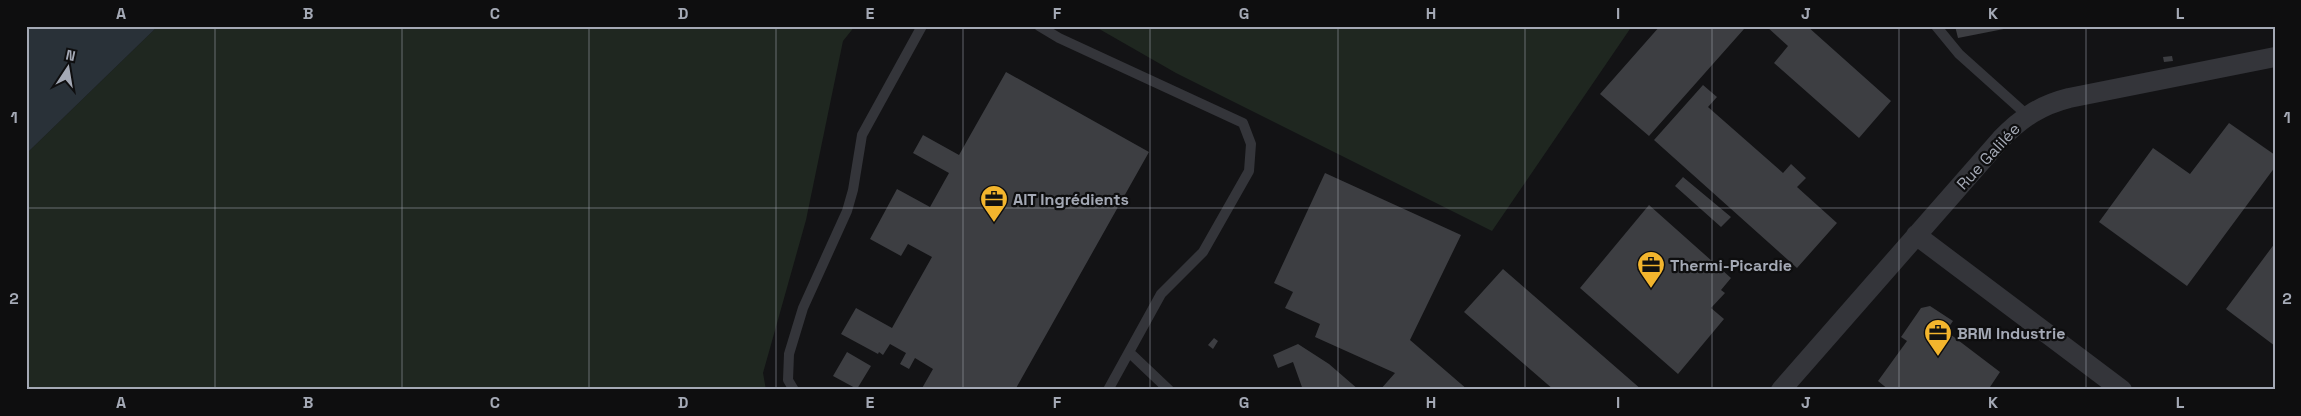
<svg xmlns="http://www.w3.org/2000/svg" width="2301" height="416" viewBox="0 0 2301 416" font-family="'Space Grotesk',sans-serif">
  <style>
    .green { fill: #1f2720 }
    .water { fill: #293138 }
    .building { fill: #3d3e42 }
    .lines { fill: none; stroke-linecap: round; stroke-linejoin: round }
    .lane { stroke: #34353a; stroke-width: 10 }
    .street { stroke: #34353a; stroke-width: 20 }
    .grid { fill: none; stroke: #a4a9b5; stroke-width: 1; stroke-opacity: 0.55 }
    .labels { text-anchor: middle; stroke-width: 4.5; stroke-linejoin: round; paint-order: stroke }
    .street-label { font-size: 16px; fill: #a4a9b5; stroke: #0e0e0f }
    .poi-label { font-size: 16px; font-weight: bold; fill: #a4a9b5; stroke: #0e0e0f; text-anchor: start }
    .neatline { fill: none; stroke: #a4a9b5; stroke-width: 2 }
    .grid-label { font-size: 16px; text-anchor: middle; font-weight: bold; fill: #a4a9b5 }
  </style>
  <rect width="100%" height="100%" fill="#131315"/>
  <path class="green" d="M 158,26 L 855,26 L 843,41 L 806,220 L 763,373 L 766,390 L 26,390 L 26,154 Z
    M 1094,26 L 1632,26 L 1492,231 L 1176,73 Z"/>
  <path class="water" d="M 26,26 L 158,26 L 26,154 Z"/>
  <path class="building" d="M 1660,26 L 1741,26 L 1744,29 L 1649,136 L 1600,94 Z
    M 1766,26 L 1807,26 L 1891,101 L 1859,138 L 1774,63 L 1788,46 Z
    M 1955,26 L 2013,26 L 2014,27 L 1958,38 Z
    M 2172,56 L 2173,61 L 2164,62 L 2163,57 Z
    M 1006,72 L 1149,152 L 1015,390 L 921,390 L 933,369 L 915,358 L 909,369 L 900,364 L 906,353 L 890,344 L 883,355 L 879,352 L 878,354 L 841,334 L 856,308 L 892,328 L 932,257 L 908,244 L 901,256 L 870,239 L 897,189 L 930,207 L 949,173 L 913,153 L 923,135 L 959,155 Z
    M 1703,85 L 1717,97 L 1708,107 L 1783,173 L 1791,164 L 1806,178 L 1797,187 L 1837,223 L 1797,268 L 1654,140 Z
    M 2229,123 L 2275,155 L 2275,167 L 2187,286 L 2099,222 L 2153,148 L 2190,174 Z
    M 1325,173 L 1461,235 L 1410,340 L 1468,390 L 1380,390 L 1395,373 L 1315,337 L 1320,324 L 1285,308 L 1293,292 L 1274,283 Z
    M 1683,177 L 1731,217 L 1721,227 L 1675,186 Z
    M 1649,205 L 1731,278 L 1721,290 L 1725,293 L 1711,308 L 1724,319 L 1678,374 L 1580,288 Z
    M 2275,243 L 2275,346 L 2226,309 Z
    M 1503,269 L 1642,390 L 1554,390 L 1464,312 Z
    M 1930,306 L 1953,321 L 1946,331 L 2000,372 L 1988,390 L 1889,390 L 1878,381 L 1907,341 L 1901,337 L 1921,308 Z
    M 1214,338 L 1218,341 L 1213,349 L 1208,345 Z
    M 1298,344 L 1329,364 L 1359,390 L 1303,390 L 1293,362 L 1278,368 L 1273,355 Z
    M 847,352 L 871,366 L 857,389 L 833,376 Z"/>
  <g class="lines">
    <path class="lane" d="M 1039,26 L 1059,38 L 1243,123 L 1251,144 L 1249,171 L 1203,252 L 1161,294 L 1108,390
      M 1936,26 L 1959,54 L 2027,115
      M 1130,353 L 1169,390
      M 794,390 L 788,380 L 789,354 L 803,308 L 847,211 L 853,190 L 862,135 L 922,26"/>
    <path class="street" d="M 1916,235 L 2122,390
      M 1781,390 L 2001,139 C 2021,118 2041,105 2069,98 L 2275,57"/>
  </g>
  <path class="grid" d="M 215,26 L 215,390M 402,26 L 402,390M 589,26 L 589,390M 776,26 L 776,390M 963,26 L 963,390M 1150,26 L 1150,390M 1338,26 L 1338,390M 1525,26 L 1525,390M 1712,26 L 1712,390M 1899,26 L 1899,390M 2086,26 L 2086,390M 26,208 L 2275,208"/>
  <defs>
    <symbol id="office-pin" viewBox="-11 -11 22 30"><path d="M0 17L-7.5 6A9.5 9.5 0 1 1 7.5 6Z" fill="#f3b52d" stroke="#0e0e0f"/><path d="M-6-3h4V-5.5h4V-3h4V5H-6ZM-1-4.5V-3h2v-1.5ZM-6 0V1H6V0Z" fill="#111"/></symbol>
  </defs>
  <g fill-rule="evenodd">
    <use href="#office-pin" x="978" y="183" width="32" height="43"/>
    <use href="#office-pin" x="1635" y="249" width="32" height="43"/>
    <use href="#office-pin" x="1922" y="317" width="32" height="43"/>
  </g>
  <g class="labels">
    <g class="street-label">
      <text transform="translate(1988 156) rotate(-47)" y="6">Rue Galilée</text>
    </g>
    <g class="poi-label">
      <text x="1013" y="205">AIT Ingrédients</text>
      <text x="1670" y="271">Thermi-Picardie</text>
      <text x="1957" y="339">BRM Industrie</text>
    </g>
  </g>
  <rect width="2301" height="416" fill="none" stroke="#0e0e0f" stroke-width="55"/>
  <g transform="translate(68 68) rotate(12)" stroke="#0e0e0f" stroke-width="4" paint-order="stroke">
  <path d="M0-4L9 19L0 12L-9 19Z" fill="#a4a9b5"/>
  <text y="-8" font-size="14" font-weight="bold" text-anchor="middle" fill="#a4a9b5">N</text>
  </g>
  <rect x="28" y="28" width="2246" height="360" class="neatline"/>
  <g class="grid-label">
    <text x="121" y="19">A</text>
    <text x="308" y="19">B</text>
    <text x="495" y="19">C</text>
    <text x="683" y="19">D</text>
    <text x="870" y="19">E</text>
    <text x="1057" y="19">F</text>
    <text x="1244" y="19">G</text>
    <text x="1431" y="19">H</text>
    <text x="1618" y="19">I</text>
    <text x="1806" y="19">J</text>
    <text x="1993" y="19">K</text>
    <text x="2180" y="19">L</text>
    <text x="14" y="123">1</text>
    <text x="2287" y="123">1</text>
    <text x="14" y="304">2</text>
    <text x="2287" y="304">2</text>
    <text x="121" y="408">A</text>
    <text x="308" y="408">B</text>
    <text x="495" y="408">C</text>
    <text x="683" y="408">D</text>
    <text x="870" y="408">E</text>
    <text x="1057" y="408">F</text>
    <text x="1244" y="408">G</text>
    <text x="1431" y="408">H</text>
    <text x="1618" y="408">I</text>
    <text x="1806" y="408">J</text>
    <text x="1993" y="408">K</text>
    <text x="2180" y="408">L</text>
  </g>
</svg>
